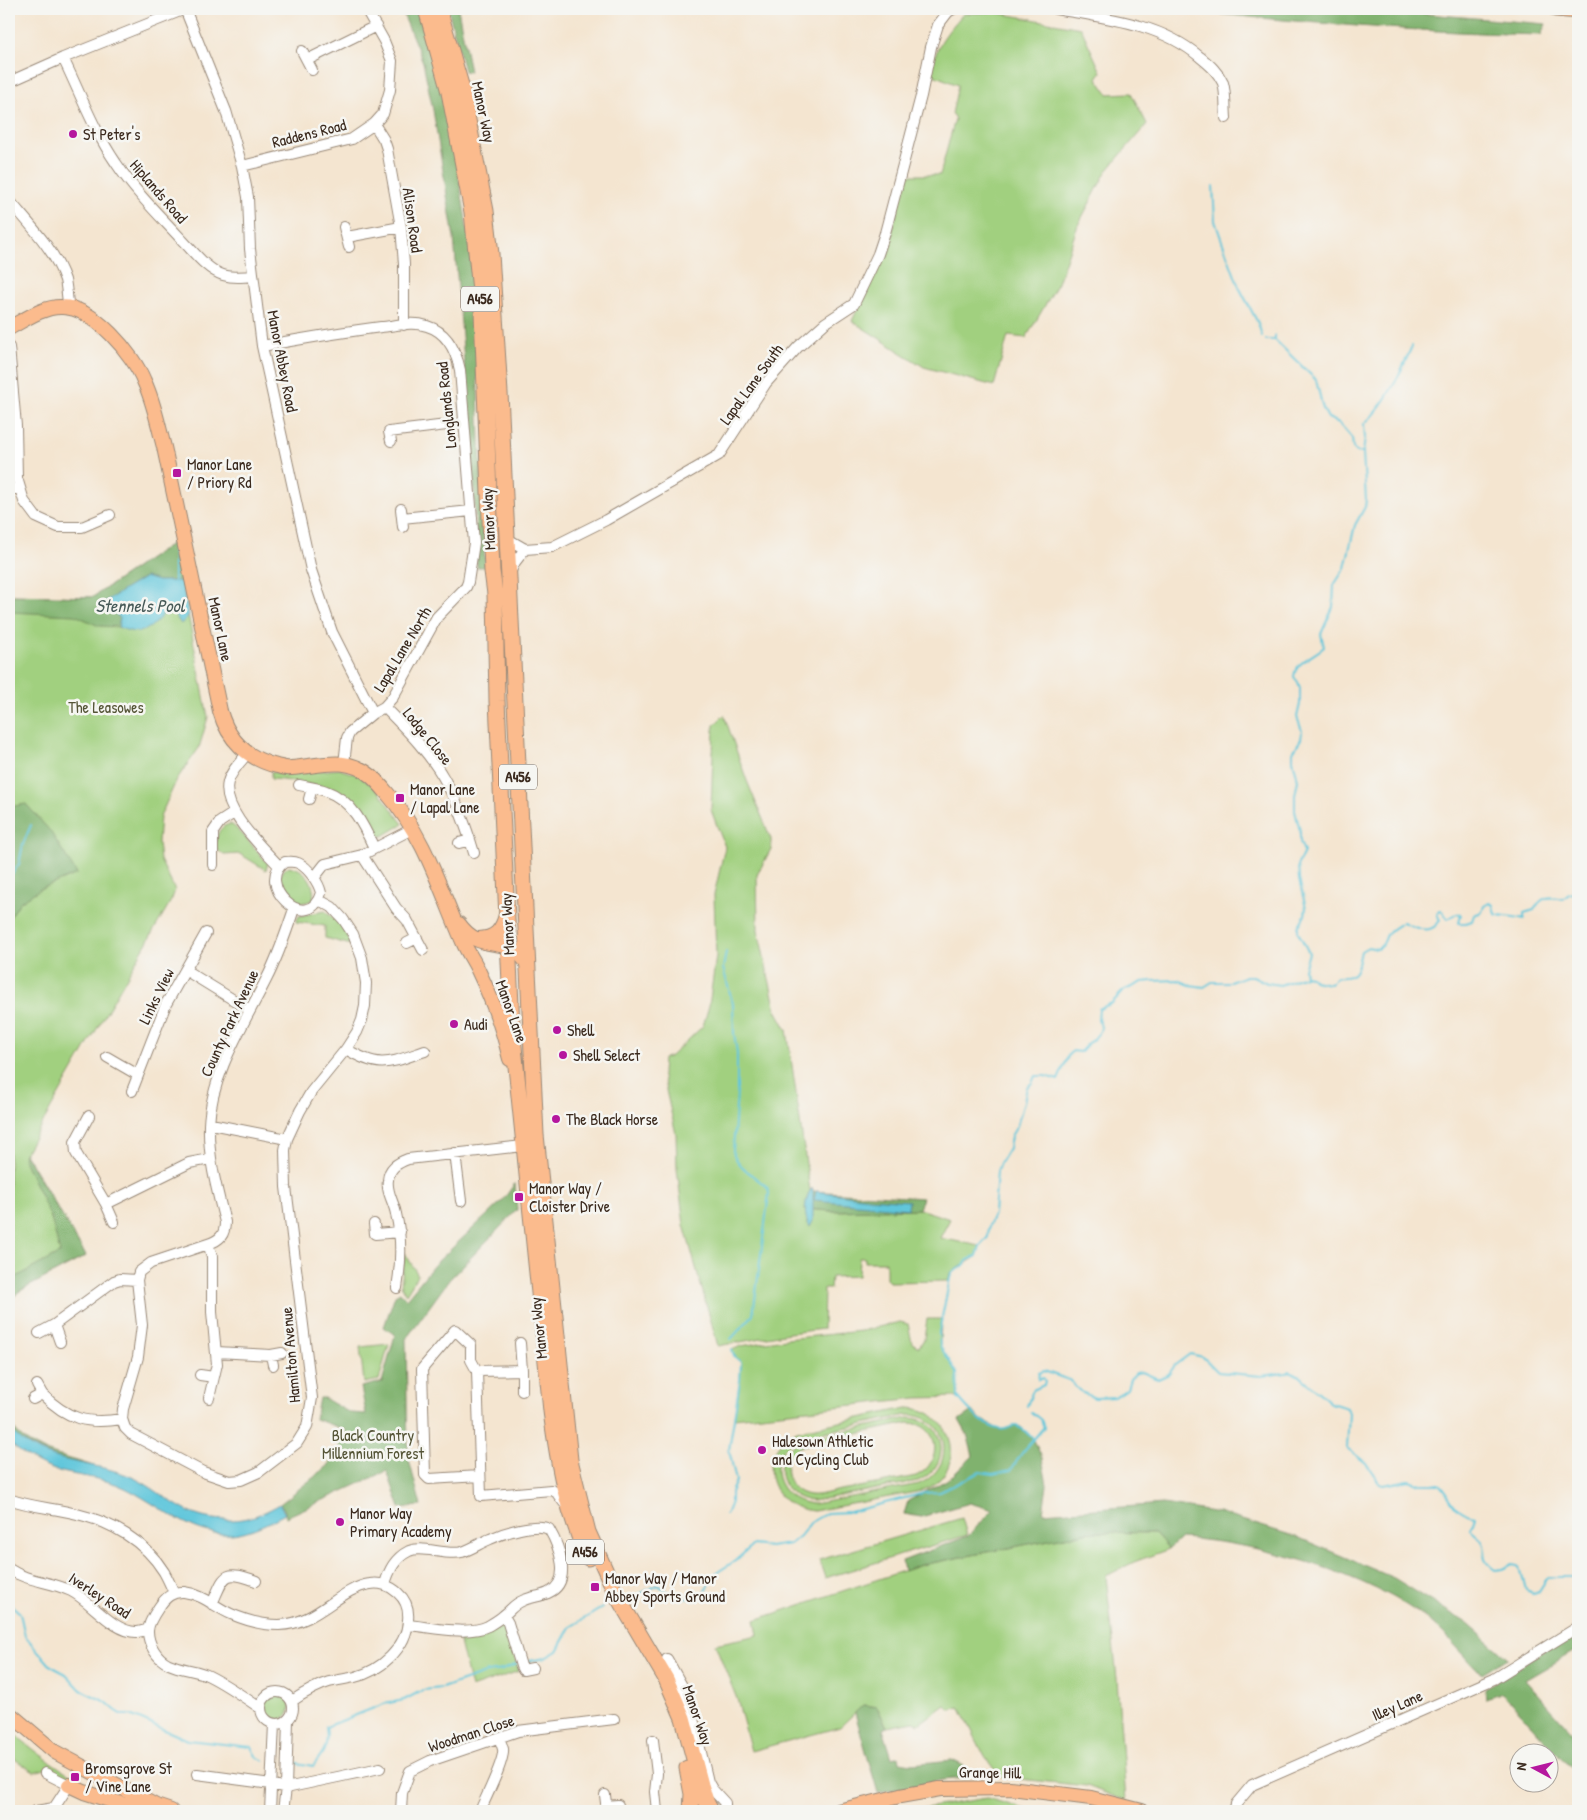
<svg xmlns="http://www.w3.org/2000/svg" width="1587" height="1820" viewBox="0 0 1587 1820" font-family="'Patrick Hand',sans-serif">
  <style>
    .green { fill: #a1d07f; stroke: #6e7d4e; fill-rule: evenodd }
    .forest { fill: #80b26e; stroke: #5e6e46 }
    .water { fill: #5ec6db; stroke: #4c787c }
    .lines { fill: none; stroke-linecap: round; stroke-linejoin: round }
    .stream { stroke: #5ec6db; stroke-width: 2 }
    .minor-casing { stroke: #988877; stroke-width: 12 }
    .major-casing { stroke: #988877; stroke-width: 16 }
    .highway-casing { stroke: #988877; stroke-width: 17 }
    .minor { stroke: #fff; stroke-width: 10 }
    .major { stroke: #fbbb8d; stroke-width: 14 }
    .highway { stroke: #fbbb8d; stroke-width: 15 }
    .poi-dot { fill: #b5179e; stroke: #f6f6f2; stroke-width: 2 }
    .labels { text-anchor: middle; stroke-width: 5; stroke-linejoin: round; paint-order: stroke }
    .shield { fill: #f6f6f2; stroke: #73675e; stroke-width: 1 }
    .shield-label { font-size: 15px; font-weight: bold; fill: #3b2a1e }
    .street-label { font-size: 16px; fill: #3b2a1e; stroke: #f6f6f2 }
    .poi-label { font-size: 16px; fill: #3b2a1e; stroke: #f6f6f2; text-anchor: start }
    .park-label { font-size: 16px; fill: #545436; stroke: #f6f6f2 }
    .water-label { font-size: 18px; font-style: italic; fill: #465957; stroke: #f6f6f2 }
  </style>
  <rect width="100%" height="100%" fill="#f6f6f2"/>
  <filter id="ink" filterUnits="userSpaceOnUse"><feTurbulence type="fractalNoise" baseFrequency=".02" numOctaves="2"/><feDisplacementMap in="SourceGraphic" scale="10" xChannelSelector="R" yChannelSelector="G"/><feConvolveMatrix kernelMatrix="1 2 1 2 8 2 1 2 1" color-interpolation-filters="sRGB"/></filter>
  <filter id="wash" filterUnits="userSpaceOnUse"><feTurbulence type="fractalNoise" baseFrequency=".0096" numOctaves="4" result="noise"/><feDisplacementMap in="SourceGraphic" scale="20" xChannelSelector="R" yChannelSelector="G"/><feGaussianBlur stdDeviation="1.12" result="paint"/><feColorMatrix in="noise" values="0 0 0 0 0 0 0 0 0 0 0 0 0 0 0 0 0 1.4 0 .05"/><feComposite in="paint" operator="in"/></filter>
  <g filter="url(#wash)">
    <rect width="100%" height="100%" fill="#f4e5d0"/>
    <path class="green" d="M 993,12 L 1081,28 L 1101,72 L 1097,78 L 1108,94 L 1131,93 L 1147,124 L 1106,172 L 1078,225 L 1058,283 L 1026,338 L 1008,336 L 994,386 L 924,367 L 852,321 L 891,238 L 905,175 L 940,175 L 955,119 L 952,114 L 958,85 L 931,74 C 936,44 944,36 963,14 Z
      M 174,542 L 208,717 L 199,748 L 177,779 L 160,817 L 158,842 L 160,860 L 175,890 L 172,899 L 25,1153 L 86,1256 L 18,1292 L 9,1303 L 9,595 L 93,597 Z
      M 724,715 L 747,781 L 771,839 L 771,849 L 757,875 L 758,930 L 776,1010 L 787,1030 L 810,1191 L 805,1209 L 831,1211 L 919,1209 L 950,1219 L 940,1238 L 980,1246 L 977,1256 C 974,1259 951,1272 950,1273 C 949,1276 949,1279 949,1281 L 889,1282 L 886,1278 L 886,1262 L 865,1262 L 865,1258 L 859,1258 L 858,1276 L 831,1277 L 830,1289 L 824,1289 L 823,1329 L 789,1333 L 718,1346 L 684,1225 L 677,1169 L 676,1134 L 662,1073 L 663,1059 L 671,1056 L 703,1026 L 709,1006 L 716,956 L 714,895 L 725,847 L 711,810 L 714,725 Z
      M 339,769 L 358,775 L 377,789 L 403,824 L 383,836 L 374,835 C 368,826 364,816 357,808 C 340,787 297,781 271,779 L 271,772 L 289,774 Z
      M 230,824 C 236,825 261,856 268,863 L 266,870 L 240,854 L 224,855 L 215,848 C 217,837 217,827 230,824 Z
      M 289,866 C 306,869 316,883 313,900 C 292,911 265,880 289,866 Z
      M 325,911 L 341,924 L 351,945 L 325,938 L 325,926 L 296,922 L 299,916 Z
      M 405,1253 L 418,1275 L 406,1294 L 401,1285 Z
      M 927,1319 L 941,1319 L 940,1346 L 957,1373 L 958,1397 L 917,1398 L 734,1418 L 740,1380 L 741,1362 L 734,1356 L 732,1350 L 741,1346 L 778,1340 L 861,1331 L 900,1322 L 908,1324 L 912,1343 L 919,1347 L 924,1339 Z
      M 389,1344 L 379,1380 L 364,1383 L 360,1347 Z
      M 907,1408 C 945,1408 967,1453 938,1481 C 934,1486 927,1488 921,1491 L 814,1511 C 765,1507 754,1452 797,1431 ZM 907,1415 C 949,1415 958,1467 919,1484 L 814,1504 C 773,1501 763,1455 800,1437 Z
      M 908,1418 C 946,1418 954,1465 918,1481 L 813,1501 C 777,1498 768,1457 801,1440 ZM 908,1423 C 940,1423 944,1463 916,1476 C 891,1481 866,1486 840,1490 C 831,1492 819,1496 810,1495 C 783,1492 778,1457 802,1446 Z
      M 962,1518 L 967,1535 L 825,1578 L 819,1560 Z
      M 1090,1532 L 1155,1533 L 1169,1549 L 1134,1562 L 1106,1576 L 1117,1679 L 1126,1801 L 1087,1786 L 1000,1777 L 985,1757 L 960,1707 L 950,1710 L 945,1705 L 919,1724 L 914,1722 L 887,1727 L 877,1707 L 863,1705 L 840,1727 L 751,1751 L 737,1699 L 715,1644 L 758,1635 L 755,1620 L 921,1565 Z
      M 504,1625 L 519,1671 L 471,1688 L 458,1634 L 478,1635 Z
      M264 1707a13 13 0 1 1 26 0a13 13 0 1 1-26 0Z
      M 9,1729 C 35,1752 63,1773 95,1787 L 79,1785 L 45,1769 L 34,1772 L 10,1756 Z
      M 987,1798 L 1031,1811 L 909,1811 L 913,1810 Z"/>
    <path class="forest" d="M 401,9 L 417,9 L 434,58 L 458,170 L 470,246 L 477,365 L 485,567 L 477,567 L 474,483 L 454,238 L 433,110 L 423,62 Z
      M 448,9 L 458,9 L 470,72 L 464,71 Z
      M 1169,9 L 1368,9 L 1546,24 L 1541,35 C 1416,32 1292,22 1169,9 Z
      M 174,542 L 182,581 L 158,581 L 145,577 L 127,588 L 107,610 L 116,613 L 120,619 L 118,627 L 99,626 L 75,615 L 9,612 L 9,595 L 93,597 Z
      M 26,804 L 50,831 L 77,874 L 40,889 L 20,902 L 9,919 L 9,807 Z
      M 24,1153 L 86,1256 L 18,1292 L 9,1303 L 9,1281 L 60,1253 L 51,1218 L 23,1158 Z
      M 515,1183 L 517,1210 L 449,1280 L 406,1339 L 408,1456 L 421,1506 L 400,1508 L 387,1471 L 286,1517 L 284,1509 L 280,1504 L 328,1466 L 340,1445 L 346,1430 L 315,1419 L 319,1398 L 324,1398 L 350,1413 L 366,1414 L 361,1387 L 382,1382 L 395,1335 L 384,1327 L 395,1295 L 400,1292 L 406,1299 L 434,1265 L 503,1200 Z
      M 810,1191 L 923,1198 L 919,1209 L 831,1211 L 805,1209 Z
      M 972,1411 L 982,1420 L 1000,1430 L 1015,1426 L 1021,1427 L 1034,1440 L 1042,1458 L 1047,1485 L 1043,1513 L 1163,1504 L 1219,1513 L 1297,1537 L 1394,1578 L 1467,1623 L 1508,1658 L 1482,1674 C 1465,1657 1449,1637 1431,1622 C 1367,1573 1261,1543 1181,1538 L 1169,1549 L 1155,1533 L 1090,1532 L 921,1565 L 904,1571 L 902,1561 L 968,1536 L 993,1510 L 970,1503 L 921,1517 L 904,1514 L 908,1501 L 950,1478 L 973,1456 L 967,1434 L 959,1420 Z
      M 9,1421 C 24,1452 67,1456 96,1467 C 65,1462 43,1454 16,1437 L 9,1446 Z
      M 1578,1630 L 1578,1649 L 1525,1680 L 1578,1739 L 1578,1776 L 1502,1693 L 1486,1699 L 1485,1688 Z
      M 863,1705 L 877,1707 L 887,1727 L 883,1729 L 892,1758 L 899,1756 L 900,1762 L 912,1764 L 952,1760 L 966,1767 L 965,1778 L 942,1780 L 878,1793 L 855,1713 Z"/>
    <path class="water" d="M 145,577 L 158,581 L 182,581 L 189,615 L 181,624 L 174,614 L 164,613 C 149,631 141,637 118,627 L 120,618 C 115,612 107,610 101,604 Z
      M 812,1188 L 813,1191 L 813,1221 L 810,1227 C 803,1217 804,1198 812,1188 Z
      M 816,1191 L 870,1198 L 909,1201 L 908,1209 L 814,1200 Z
      M 9,1427 C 38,1467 94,1459 134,1478 C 158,1489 180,1513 207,1518 C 237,1523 254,1519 280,1504 L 285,1514 C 266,1524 244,1536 221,1534 C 186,1531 156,1503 125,1488 C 103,1477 78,1477 55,1470 C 38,1465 23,1454 9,1443 Z"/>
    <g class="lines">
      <path class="stream" d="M 1213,186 L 1215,221 L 1222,241 L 1239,287 L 1258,323 L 1262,336
        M 1275,335 L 1275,340 L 1316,380 L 1323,409 L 1328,418 L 1339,423 L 1352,438 L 1353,448 L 1357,452 L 1363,453 L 1366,500 L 1365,507 L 1355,525 L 1345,568 L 1334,585 L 1333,607 L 1321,634 L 1324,647 C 1314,656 1295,662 1294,677 L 1298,682 L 1300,688 L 1300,704 L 1297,717 L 1302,731 L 1301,739 L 1293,752 L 1293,760 L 1298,780 L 1295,795 L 1295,811 L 1300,831 L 1300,842 L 1304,852 L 1298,864 L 1299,880 L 1306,908 L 1305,915 L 1298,927 L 1298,932 L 1309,953 L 1304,969 L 1305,976
        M 1266,340 L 1275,340
        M 1363,453 L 1365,438 L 1364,424 C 1386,405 1401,372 1412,346
        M 174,549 L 174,581
        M 9,878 L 19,864 L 23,844 L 31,825
        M 726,952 L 723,968 L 733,1004 L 734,1033 L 737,1053 L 737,1092 L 733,1151 C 736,1166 754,1176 766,1186 L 768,1189 L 769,1193 L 753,1315 L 731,1339
        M 1027,1406 L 1033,1390 L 1044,1385 L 1045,1380 L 1043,1378 L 1038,1380 L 1039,1373 L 1044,1371 L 1069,1380 L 1083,1393 L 1095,1398 L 1115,1397 L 1127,1389 L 1130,1379 L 1136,1373 L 1142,1372 L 1158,1379 L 1169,1374 L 1175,1365 L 1190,1354 L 1203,1357 L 1218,1372 L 1261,1376 L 1286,1373 L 1289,1371 L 1300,1376 L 1331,1403 L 1347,1408 L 1349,1413 L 1347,1448 L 1366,1463 L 1380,1484 L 1384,1485 L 1409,1480 L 1421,1484 L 1439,1484 C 1454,1499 1451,1512 1475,1516 L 1473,1524 L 1470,1529 C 1473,1533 1479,1536 1482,1541 C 1490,1553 1476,1556 1495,1570 L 1502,1569 L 1513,1564 L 1520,1567 L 1526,1590 L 1533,1593 L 1539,1591 L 1546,1580 L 1550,1577 L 1578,1577
        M 1034,1440 C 1029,1435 1022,1426 1014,1426 C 1009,1427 1005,1431 999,1429 C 983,1426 968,1409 958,1397 L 957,1373 L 940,1346 L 939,1332 L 951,1273 L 963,1266 L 968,1260 L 977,1256 L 980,1246 L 988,1237 L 989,1226 L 994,1214 L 997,1171 L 1000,1163 L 1009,1148 L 1011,1136 L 1017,1126 L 1024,1102 L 1027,1087 L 1032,1083 L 1035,1076 L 1045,1076 L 1058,1080 L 1069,1054 L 1073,1051 L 1080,1052 C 1083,1049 1085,1046 1089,1043 C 1096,1036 1106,1030 1098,1020 L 1099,1009 L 1112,1003 L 1123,991 L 1142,982 L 1152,981 L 1178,980 L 1190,985 L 1204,987 L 1212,982 L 1230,982 L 1246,976 L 1253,976 L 1267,983 L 1280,985 L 1305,976 L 1311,977 L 1314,981 L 1330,984 L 1337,977 C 1359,979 1357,967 1361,951 L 1368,947 L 1377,949 C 1387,943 1383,939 1389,932 C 1392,928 1399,925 1403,922 C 1414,927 1431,937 1440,920 L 1437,914 L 1439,911 L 1443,912 L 1448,919 L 1456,914 L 1461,915 L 1459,923 L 1466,923 L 1472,921 L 1474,915 L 1482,912 L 1484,906 L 1489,903 L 1493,905 L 1495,914 C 1504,917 1514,916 1524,919 L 1524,913 L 1534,910 C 1542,896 1548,896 1563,899 L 1569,894 L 1573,893 L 1578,897
        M 726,1515 L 731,1502 L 731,1492 L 736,1481 L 729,1450 L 740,1380 L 741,1362 L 734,1356 L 732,1350
        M 636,1596 L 658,1585 L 674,1596 L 697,1600 L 703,1595 L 713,1575 L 735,1561 L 753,1545 L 770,1547 L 790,1544 L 800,1536 L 811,1522 L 827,1513 L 850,1512 L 924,1493 L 940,1492 L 980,1472 L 993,1474 L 1011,1470 L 1022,1453 L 1044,1427 L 1041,1420 L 1031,1412
        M 9,1603 L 20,1613 L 25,1636 L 51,1666 L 66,1674 L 81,1690 L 106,1702 L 121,1715 L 130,1715 L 188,1740 L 251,1747 L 256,1756 L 264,1761
        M 524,1662 L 545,1658 L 557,1651 L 570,1627 L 602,1608
        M 297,1763 L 313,1766 C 324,1752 329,1746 326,1727 L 384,1704 L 404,1700 L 423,1690 L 442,1688 L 488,1672 L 502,1670 L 517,1664"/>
    </g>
  </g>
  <g filter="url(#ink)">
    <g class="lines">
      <defs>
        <path id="minor" d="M 185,9 L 226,111 L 242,166 L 248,197 L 250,249 L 262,346 L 311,570 L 332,632 L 373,713
          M 1056,9 C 1106,18 1160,23 1200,57 C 1210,65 1218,72 1223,83 C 1226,93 1225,107 1226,118
          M 302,51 L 312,70
          M 63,58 C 80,93 94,131 116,163 C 135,192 160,216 183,241 C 194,252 207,270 223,275 C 233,278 243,277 253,276
          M 307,60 L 376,26
          M 9,82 L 63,58 L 185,9
          M 374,124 L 384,140 L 387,149 L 401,227 L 404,264 L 404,325
          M 242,166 L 352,139 L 374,124 L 383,114 L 390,90 L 392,61 L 384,41 L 366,9
          M 9,200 C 29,224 55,250 65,280 C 67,289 67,299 69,308
          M 344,227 L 349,247
          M 347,237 L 401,227
          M 262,346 C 301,339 341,332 381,327 C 395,326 412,321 427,326 C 447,332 456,351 460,370 L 474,543 L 468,582 L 466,587 L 437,617 L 393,697 L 384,707 L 373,713 L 350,732 L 347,738 L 344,764
          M 9,347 L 16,426 L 17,478 L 24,501 L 36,517 L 58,527 L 82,527 L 110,515
          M 391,441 L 389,432 L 463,423
          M 9,490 L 19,488
          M 401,509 L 403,527
          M 402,518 L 471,511
          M 506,538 L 525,549 L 552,547 L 606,520 L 719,455 L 766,383 L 798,347 L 825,323 L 854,304 L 878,254 L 885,233 L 921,96 L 931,47 L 938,25 L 948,12 L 953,9
          M 510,573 L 515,562 L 525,549
          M 384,707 C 407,730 432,755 447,784 C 459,806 467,829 474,853
          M 248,753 C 241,761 231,771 228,782 C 221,810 261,846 279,866
          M 299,785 C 308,787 318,788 326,791 C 352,800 364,826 374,848
          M 309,799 L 312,788
          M 459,843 L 470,840
          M 362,855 L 396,908 L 407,920 L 423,950
          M 285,862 C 290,862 294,861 298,863 C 308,867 319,883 321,893 C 307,937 253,882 285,862 Z
          M 213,865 L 213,832 L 220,822 L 234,813
          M 314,878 L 325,864 L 362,855 L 414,828
          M 407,943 L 417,938
          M 185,970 L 250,1010
          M 346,1049 C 381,1070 389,1063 425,1051
          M 107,1057 L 138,1075
          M 132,1091 L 166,1004 L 206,933
          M 89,1116 L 75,1142 L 76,1153 L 106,1204 L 114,1222
          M 209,1125 L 216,1125 L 287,1139
          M 455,1153 L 461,1201
          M 106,1204 L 189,1163 L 210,1159
          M 374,1224 L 375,1234 L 400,1232
          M 208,1244 L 151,1263 L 139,1272 L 137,1280 L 142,1325 L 138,1357 L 123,1409 L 122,1419 L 125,1428 L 131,1434 L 203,1472 L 229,1481 L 241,1480 L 259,1472 L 297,1443 L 307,1427 L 312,1398 L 286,1187 L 285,1150 L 287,1139 L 300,1111 L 311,1092 L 346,1049 L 357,1032 L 362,1020 L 365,1006 L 366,983 L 362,958 L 353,934 L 343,919 L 332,907 L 319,900
          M 397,1288 C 401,1264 402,1238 396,1214 C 394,1202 386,1192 388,1180 C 389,1168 397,1163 408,1159 L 523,1146
          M 54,1325 L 60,1342
          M 39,1333 L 54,1325 L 114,1281 L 120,1279 L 137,1280
          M 520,1343 L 522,1370
          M 217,1352 L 271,1355 L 282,1353
          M 271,1355 L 273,1365
          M 477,1371 L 471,1360 L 471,1345 L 455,1330 L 422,1369 L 425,1475 L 429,1479 L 480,1476
          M 200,1375 L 214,1377
          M 522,1391 L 522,1370 L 477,1371 L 481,1496 L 551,1490 L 556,1492 L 565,1504
          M 42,1394 C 67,1419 87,1425 122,1419
          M 209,1398 L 217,1364 L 212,1312 L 212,1256 L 208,1244 C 220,1240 225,1235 225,1222 C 217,1190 208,1158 209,1125 C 211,1074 244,1024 266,980 C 278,957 286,933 294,909
          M 33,1399 L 42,1394 L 37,1385
          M 9,1499 C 30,1507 54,1508 77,1514 C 111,1522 145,1541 164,1572 C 168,1579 171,1586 174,1593
          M 9,1569 C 28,1582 51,1581 71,1591 C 91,1601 114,1633 137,1632 C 140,1632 144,1630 148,1630
          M 385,1584 C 389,1570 395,1558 409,1551 C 422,1545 445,1556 462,1552 C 472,1549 480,1543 490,1539 C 503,1533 536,1522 549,1529 C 559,1546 573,1582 548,1593 C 539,1597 530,1597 522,1601 C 514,1604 511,1610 504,1615 C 500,1619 493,1623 488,1626 C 468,1636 430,1627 408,1625
          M 212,1604 C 225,1575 223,1569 256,1581
          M 504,1616 L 508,1623 L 521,1666 L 523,1670 L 533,1668
          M 667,1659 L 682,1686 L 690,1706 L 708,1782 L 712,1789 L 725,1803 L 725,1806 L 721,1811
          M261 1708a16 16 0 1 1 32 0a16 16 0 1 1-32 0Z
          M 260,1708 C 244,1697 227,1685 209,1676 C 197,1670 182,1670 169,1664 C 157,1659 148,1644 148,1631 C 148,1623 155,1613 159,1607 C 165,1598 172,1591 184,1592 C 202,1594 215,1607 231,1614 C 245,1620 263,1625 279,1625 C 318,1624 338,1589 370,1584 C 380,1582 391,1586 398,1593 C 406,1600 409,1610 408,1620 C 407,1648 380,1671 355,1677 C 346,1679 337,1680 329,1682 C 315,1686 304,1693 292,1701
          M 653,1740 L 657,1774 L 655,1792 L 657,1811
          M 197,1774 L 271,1784 L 286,1788 L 380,1768
          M 605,1795 L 607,1811
          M 606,1806 L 618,1805
          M 36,1811 L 54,1808 L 69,1785 L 45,1773
          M 270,1811 L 274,1724
          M 283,1811 L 286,1788 L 288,1720
          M 401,1811 L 402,1793 L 410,1771 L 430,1761 L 518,1731 L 614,1719
          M 480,1811 C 485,1799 505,1760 503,1749 C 502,1745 500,1741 499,1738
          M 1234,1811 L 1236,1804 L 1252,1785 L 1494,1679 L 1578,1627"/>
        <path id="major" d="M 9,328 C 24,320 44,306 62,307 C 94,307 133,354 144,381 C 154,402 158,425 164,447 L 220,711 C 228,740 248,759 277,766 C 282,767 286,769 291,768 C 320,766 346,755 371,776 C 377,781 382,787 387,793 C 425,836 441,892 464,944 C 468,953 474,961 478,970 C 492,999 503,1029 510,1059
          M 459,924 C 482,956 506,932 527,963
          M 479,939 C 495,938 502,931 506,915
          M 9,1713 L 55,1752 L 156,1806 L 171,1811
          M 69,1785 L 84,1792 L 144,1811
          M 838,1811 L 900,1796 L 940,1789 L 1010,1788 L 1091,1798 L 1142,1811"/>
        <path id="highway" d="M 426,9 L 449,92 L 472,212 L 482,311 L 492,571 L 495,594 L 497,701 L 512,1027 L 551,1411 C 558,1463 566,1510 588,1558
          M 439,9 L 461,85 L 486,211 L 491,254 L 500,393 L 536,1135 L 570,1460 L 588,1532 L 617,1596 L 666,1679 L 683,1718 L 701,1785 L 706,1801 L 711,1811
          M 1556,9 L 1578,11
          M 687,1768 L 692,1794 L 691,1811"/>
      </defs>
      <use href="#minor" class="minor-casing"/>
      <use href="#major" class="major-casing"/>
      <use href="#highway" class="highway-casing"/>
      <use href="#minor" class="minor"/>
      <use href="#major" class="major"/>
      <use href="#highway" class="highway"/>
    </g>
  </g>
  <g class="poi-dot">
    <circle cx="73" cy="134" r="5"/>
    <rect x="172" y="468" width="10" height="10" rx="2.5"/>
    <rect x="395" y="793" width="10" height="10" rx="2.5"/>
    <circle cx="454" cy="1024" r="5"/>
    <circle cx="557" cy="1030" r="5"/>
    <circle cx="563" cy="1055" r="5"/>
    <circle cx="556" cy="1119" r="5"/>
    <rect x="514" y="1192" width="10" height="10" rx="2.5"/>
    <circle cx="762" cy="1450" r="5"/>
    <circle cx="340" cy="1522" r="5"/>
    <rect x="590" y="1582" width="10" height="10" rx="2.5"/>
    <rect x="70" y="1772" width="10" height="10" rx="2.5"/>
  </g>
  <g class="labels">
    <g class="shield">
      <rect x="461" y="286.5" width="38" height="25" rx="4"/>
      <rect x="499" y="764.5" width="38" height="25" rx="4"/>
      <rect x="566" y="1539.5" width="38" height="25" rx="4"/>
    </g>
    <g class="shield-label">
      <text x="480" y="304">A456</text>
      <text x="518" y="782">A456</text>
      <text x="585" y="1557">A456</text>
    </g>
    <g class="street-label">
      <text transform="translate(484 112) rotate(78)" y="6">Manor Way</text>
      <text transform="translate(309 133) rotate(-14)" y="6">Raddens Road</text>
      <text transform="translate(159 191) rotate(49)" y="6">Hiplands Road</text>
      <text transform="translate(413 220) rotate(82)" y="6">Alison Road</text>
      <text transform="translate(283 361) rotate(79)" y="6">Manor Abbey Road</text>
      <text transform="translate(751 384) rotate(-54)" y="6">Lapal Lane South</text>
      <text transform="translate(446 405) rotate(-96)" y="6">Longlands Road</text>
      <text transform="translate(488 519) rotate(-93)" y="6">Manor Way</text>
      <text transform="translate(221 629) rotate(78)" y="6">Manor Lane</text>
      <text transform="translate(402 649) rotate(-59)" y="6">Lapal Lane North</text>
      <text transform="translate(428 736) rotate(51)" y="6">Lodge Close</text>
      <text transform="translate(507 924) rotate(-93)" y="6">Manor Way</text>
      <text transform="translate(156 996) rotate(-64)" y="6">Links View</text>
      <text transform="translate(512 1011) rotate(70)" y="6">Manor Lane</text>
      <text transform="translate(229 1023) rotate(-65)" y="6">County Park Avenue</text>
      <text transform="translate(538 1328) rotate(-96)" y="6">Manor Way</text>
      <text transform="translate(290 1355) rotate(-95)" y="6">Hamilton Avenue</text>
      <text transform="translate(100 1595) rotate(33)" y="6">Iverley Road</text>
      <text transform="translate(1397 1705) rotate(-24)" y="6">Illey Lane</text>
      <text transform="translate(698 1715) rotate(71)" y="6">Manor Way</text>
      <text transform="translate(471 1733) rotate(-18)" y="6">Woodman Close</text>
      <text transform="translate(990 1772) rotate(1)" y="6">Grange Hill</text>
    </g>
    <g class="poi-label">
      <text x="83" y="140">St Peter's</text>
      <text x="187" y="470">Manor Lane<tspan x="187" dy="18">/ Priory Rd</tspan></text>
      <text x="410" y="795">Manor Lane<tspan x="410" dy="18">/ Lapal Lane</tspan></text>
      <text x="464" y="1030">Audi</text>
      <text x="567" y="1036">Shell</text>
      <text x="573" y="1061">Shell Select</text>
      <text x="566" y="1125">The Black Horse</text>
      <text x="529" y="1194">Manor Way /<tspan x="529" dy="18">Cloister Drive</tspan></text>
      <text x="772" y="1447">Halesown Athletic<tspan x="772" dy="18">and Cycling Club</tspan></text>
      <text x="350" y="1519">Manor Way<tspan x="350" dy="18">Primary Academy</tspan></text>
      <text x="605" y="1584">Manor Way / Manor<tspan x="605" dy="18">Abbey Sports Ground</tspan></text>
      <text x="85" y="1774">Bromsgrove St<tspan x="85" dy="18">/ Vine Lane</tspan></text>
    </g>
    <g class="park-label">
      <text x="106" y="713">The Leasowes</text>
      <text x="373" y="1441">Black Country<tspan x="373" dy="18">Millennium Forest</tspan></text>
    </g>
    <g class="water-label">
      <text x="140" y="612">Stennels Pool</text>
    </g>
  </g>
  <rect width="1587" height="1820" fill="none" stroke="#f6f6f2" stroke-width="30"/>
  <g transform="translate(1534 1768) rotate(277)"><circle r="24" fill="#f6f6f2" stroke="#aba49d"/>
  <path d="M0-4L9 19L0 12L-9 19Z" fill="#b5179e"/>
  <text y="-8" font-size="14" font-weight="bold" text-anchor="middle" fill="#3b2a1e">N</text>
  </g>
</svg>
